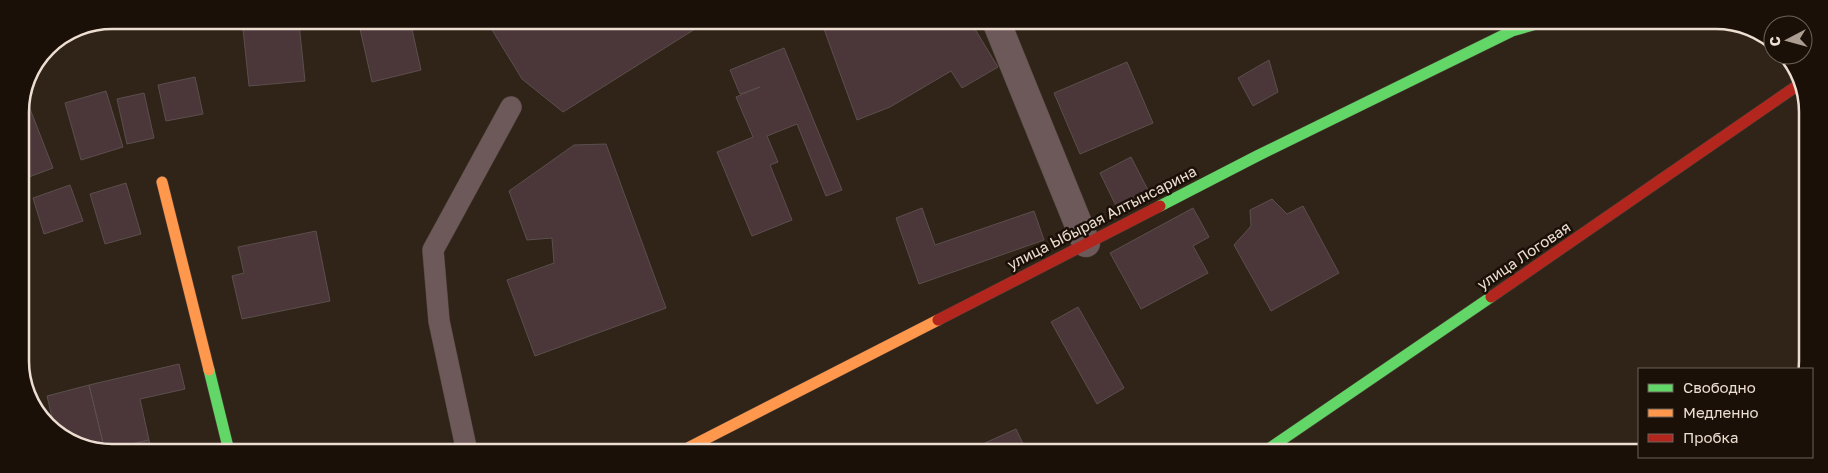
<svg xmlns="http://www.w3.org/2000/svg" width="1828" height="473" viewBox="0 0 1828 473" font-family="'Golos Text',sans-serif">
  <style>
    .building { fill: #4b363a; stroke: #5b4f4d }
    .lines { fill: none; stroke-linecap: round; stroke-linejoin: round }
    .lane-casing { stroke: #4d4238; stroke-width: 22 }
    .street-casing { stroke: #4d4238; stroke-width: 29 }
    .fast-casing { stroke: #4d4238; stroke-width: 12 }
    .slow-casing { stroke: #4d4238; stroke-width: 12 }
    .jam-casing { stroke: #4d4238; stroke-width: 12 }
    .lane { stroke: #6d595a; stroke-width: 21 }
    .street { stroke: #6d595a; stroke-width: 28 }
    .fast { stroke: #63d668; stroke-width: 11 }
    .slow { stroke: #ff974d; stroke-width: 11 }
    .jam { stroke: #b3261e; stroke-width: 11 }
    .labels { text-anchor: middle; stroke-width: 5; stroke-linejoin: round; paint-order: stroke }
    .street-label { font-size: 15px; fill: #edded1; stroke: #1a1007 }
    .rim { fill: none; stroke: #edded1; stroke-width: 2.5 }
  </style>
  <rect width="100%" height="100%" fill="#302419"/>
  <path class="building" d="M 358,20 L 410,20 L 421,70 L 372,82 Z
    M 486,20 L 690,21 L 695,29 L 563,112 L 522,79 Z
    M 835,21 L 970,21 L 998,67 L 962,88 L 951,71 L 890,107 L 857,120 L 824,29 Z
    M 299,24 L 305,81 L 249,86 L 243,29 Z
    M 784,48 L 842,190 L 826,196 L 797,124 L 767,136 L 778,162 L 770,165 L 792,220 L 752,236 L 717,152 L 753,137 L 736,97 L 760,87 L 740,94 L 730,70 Z
    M 1269,60 L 1278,92 L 1253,106 L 1238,78 Z
    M 1127,62 L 1153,123 L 1080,154 L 1054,93 Z
    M 195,77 L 203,114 L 166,121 L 158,85 Z
    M 106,91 L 123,147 L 81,160 L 65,103 Z
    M 144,93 L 154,138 L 127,144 L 117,99 Z
    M 25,96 L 53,168 L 21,180 L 20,106 Z
    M 606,144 L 666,308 L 535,356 L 507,280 L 554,263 L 552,238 L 527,240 L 509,191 L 574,145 Z
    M 1131,157 L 1150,194 L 1118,210 L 1100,173 Z
    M 126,183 L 141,234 L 105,244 L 90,194 Z
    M 70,185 L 83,221 L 44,234 L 33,198 Z
    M 1272,199 L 1287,214 L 1303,206 L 1339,273 L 1271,311 L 1234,245 L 1251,226 L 1250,210 Z
    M 922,208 L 935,245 L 1034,211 L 1044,240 L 919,284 L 896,218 Z
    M 1193,208 L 1209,237 L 1193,246 L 1208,273 L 1141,309 L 1110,253 Z
    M 316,231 L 330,301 L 242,319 L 232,276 L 244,273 L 238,247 Z
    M 1078,307 L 1124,388 L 1097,404 L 1051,322 Z
    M 179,364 L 185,389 L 140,399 L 149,440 L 105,451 L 89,385 Z
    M 89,385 L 105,451 L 94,451 L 55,430 L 47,396 Z
    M 1016,429 L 1027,452 L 965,452 Z
    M 149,440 L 152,451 L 110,451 L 109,449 Z"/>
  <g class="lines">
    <defs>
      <path id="lane" d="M 467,452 L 439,321 L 433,250 L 511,107"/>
      <path id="street" d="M 996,21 L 1086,243"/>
      <path id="fast" d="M 1160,206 L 1257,156 L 1512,31 L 1543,22
        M 209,370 L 229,451
        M 1264,452 L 1491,297"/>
      <path id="slow" d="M 162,182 L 209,370
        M 680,452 L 938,320"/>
      <path id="jam" d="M 1491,297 L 1801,83
        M 938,320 L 1160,206"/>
    </defs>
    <use href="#lane" class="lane-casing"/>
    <use href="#street" class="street-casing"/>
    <use href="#fast" class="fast-casing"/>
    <use href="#slow" class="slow-casing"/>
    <use href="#jam" class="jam-casing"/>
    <use href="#lane" class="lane"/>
    <use href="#street" class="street"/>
    <use href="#fast" class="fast"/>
    <use href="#slow" class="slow"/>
    <use href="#jam" class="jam"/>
  </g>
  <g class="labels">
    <g class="street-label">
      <text transform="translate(1102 218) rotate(-27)" y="5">улица Ыбырая Алтынсарина</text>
      <text transform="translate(1524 256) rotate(-34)" y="5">улица Логовая</text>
    </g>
  </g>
  <path d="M0 0H1828V473H0ZM112 29H1716A83 83 0 0 1 1799 112V361A83 83 0 0 1 1716 444H112A83 83 0 0 1 29 361V112A83 83 0 0 1 112 29Z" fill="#1a1007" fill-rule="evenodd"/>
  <path class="rim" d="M112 29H1716A83 83 0 0 1 1799 112V361A83 83 0 0 1 1716 444H112A83 83 0 0 1 29 361V112A83 83 0 0 1 112 29Z"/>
  <rect x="1638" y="368" width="175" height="90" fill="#1a1007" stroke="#6e6258"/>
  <rect x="1648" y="384" width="25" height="8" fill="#63d668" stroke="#6e6258"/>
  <text x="1683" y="393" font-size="15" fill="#edded1">Свободно</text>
  <rect x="1648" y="409" width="25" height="8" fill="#ff974d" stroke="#6e6258"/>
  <text x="1683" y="418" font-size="15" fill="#edded1">Медленно</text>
  <rect x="1648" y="434" width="25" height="8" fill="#b3261e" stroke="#6e6258"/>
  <text x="1683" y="443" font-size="15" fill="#edded1">Пробка</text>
  <g transform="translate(1788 40) rotate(264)"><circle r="24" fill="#1a1007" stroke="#6e6258"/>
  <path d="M0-4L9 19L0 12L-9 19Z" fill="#ab9d91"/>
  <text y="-8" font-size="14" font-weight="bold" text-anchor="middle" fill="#edded1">С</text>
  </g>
</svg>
